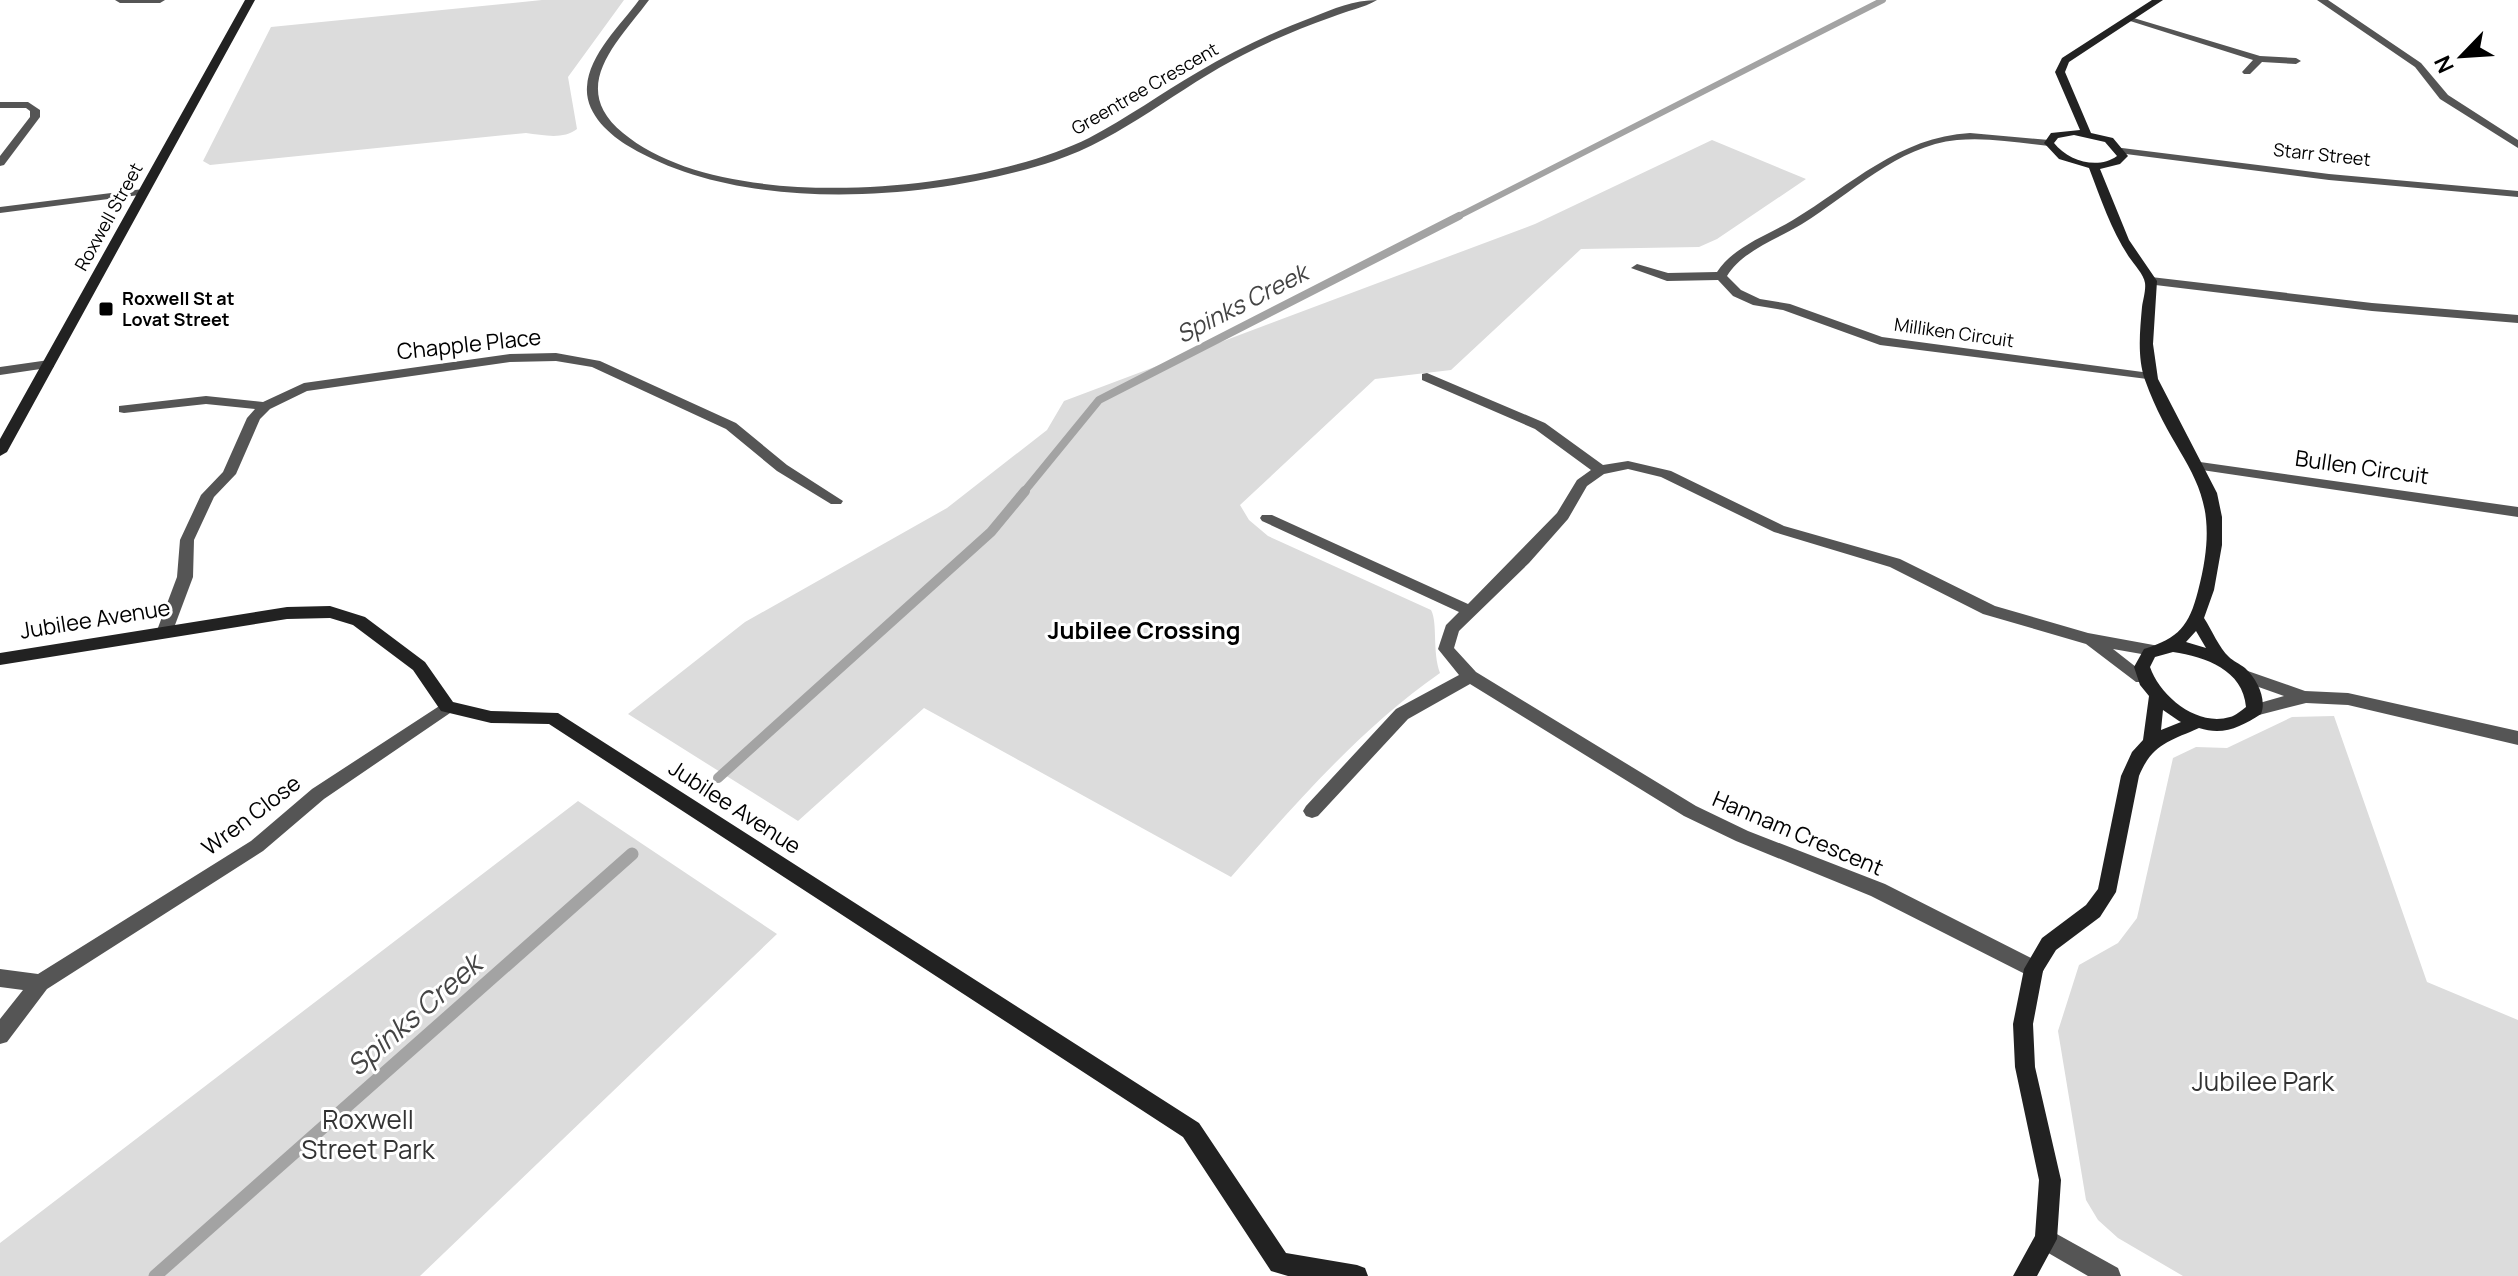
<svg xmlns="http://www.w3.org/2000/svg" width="2518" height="1276" viewBox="0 0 2518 1276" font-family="Manrope,sans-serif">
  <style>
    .green { fill: #dcdcdc }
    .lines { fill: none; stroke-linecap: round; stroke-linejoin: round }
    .stream-far3 { stroke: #a3a3a3; stroke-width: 6 }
    .stream-far2 { stroke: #a3a3a3; stroke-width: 8 }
    .stream-far1 { stroke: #a3a3a3; stroke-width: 10 }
    .stream { stroke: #a3a3a3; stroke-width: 13 }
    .street { fill: #555; fill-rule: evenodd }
    .secondary { fill: #222; fill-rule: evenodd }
    .poi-dot { fill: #000; stroke: #fff; stroke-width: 3 }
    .labels { text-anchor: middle; stroke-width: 6; stroke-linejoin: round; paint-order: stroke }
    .far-street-label { font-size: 18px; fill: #000; stroke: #fff }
    .far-poi-label { font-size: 18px; font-weight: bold; fill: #000; stroke: #fff; text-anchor: start }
    .street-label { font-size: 22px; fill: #000; stroke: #fff }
    .water-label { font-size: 24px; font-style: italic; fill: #444; stroke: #fff }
    .neighbourhood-label { font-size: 24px; font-weight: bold; fill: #000; stroke: #fff }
    .near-park-label { font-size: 26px; fill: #333; stroke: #fff }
    .near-water-label { font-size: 28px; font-style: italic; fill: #444; stroke: #fff }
  </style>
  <rect width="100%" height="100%" fill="#fff"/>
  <path class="green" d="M 542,0 L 624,0 L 568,77 L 577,129 C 563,140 543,135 526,133 L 210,165 L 203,161 L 271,27 Z
    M 1712,140 L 1806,179 L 1717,239 L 1699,247 L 1581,249 L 1451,370 L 1375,379 L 1240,505 L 1249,520 L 1268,536 L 1431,610 C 1438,623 1432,651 1440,673 C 1360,729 1295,804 1231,877 L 924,708 L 798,821 L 628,714 L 745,622 L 947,508 L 1047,430 L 1064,401 L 1535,224 Z
    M 2334,716 L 2427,982 L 2518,1020 L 2518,1276 L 2183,1276 L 2118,1238 L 2098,1220 L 2086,1200 L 2058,1031 L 2079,965 L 2118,943 L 2137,918 L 2173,758 L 2196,747 L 2227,748 L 2292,717 Z
    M 578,801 L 777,934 L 420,1276 L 0,1276 L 0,1243 Z"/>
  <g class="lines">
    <path class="stream-far3" d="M 1455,218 L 1883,0"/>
    <path class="stream-far2" d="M 1023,493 L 1099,400 L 1459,216"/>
    <path class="stream-far1" d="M 718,778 L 991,532 L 1025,491"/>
    <path class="stream" d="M 155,1276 L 632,854"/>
    <path class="street" d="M 115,0 L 165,0 L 160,3 L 120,3 Z
      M 639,0 L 649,0 C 618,42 567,87 623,133 C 723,217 979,193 1089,138 C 1127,118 1162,93 1198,72 C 1235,50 1273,32 1313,17 C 1333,9 1354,0 1377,0 C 1364,8 1346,11 1332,17 C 1301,28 1272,40 1243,55 C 1179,87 1123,138 1054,161 C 932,201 744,215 630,147 C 609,135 585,113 587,87 C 589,54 621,25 639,0 Z
      M 2317,0 L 2328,0 L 2421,63 L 2448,95 L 2518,140 L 2518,148 L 2440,99 L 2415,67 Z
      M 2127,16 L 2260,56 L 2296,58 L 2301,61 L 2296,64 L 2262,62 L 2250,74 L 2244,74 L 2242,72 L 2253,60 L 2127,20 Z
      M 0,102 L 28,102 L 40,110 L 40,117 L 4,165 L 0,166 L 0,156 L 30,117 L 30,111 L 26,108 L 0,108 Z
      M 1970,133 L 2049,140 L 2054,143 L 2049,146 C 2019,143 1988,137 1957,140 C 1897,146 1851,194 1802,224 C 1778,239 1743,250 1727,276 L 1741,290 L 1760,299 L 1790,304 L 1882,337 L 2150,373 L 2157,377 L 2155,380 L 1880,345 L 1783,310 L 1753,305 L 1733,296 L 1718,280 L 1667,281 L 1631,268 L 1637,264 L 1668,273 L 1717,272 C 1734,246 1768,235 1793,220 C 1851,185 1899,137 1970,133 Z
      M 2122,148 L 2329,174 L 2518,191 L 2518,197 L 2329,180 L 2118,153 L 2118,149 Z
      M 143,189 L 147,190 L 147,194 L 0,213 L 0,207 Z
      M 2151,277 L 2372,303 L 2518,315 L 2518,323 L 2372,311 L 2147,284 L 2145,281 Z
      M 556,353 L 600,361 L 736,423 L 787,465 L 843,501 L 841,504 L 831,504 L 777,471 L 726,429 L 592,367 L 556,361 L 510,362 L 307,391 L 270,409 L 260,419 L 236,474 L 214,497 L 194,540 L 193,577 L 172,633 L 170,637 L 158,637 L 156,633 L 177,577 L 180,540 L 201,495 L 223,472 L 247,418 L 255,409 L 206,404 L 124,413 L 119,412 L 119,406 L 206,396 L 263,402 L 304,383 L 510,354 Z
      M 49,360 L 54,361 L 54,367 L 0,375 L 0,367 Z
      M 1427,373 L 1545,423 L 1603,465 L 1628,461 L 1671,471 L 1784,526 L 1900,559 L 1995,606 L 2088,633 L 2159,646 L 2161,650 L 2153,656 L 2113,649 L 2150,678 L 2148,682 L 2136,682 L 2086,644 L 1983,614 L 1890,567 L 1774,532 L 1661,477 L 1628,469 L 1604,474 L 1587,486 L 1568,519 L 1529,563 L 1459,631 L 1454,648 L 1476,672 L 1696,806 L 1748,831 L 1885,884 L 2041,963 L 2044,969 L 2041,975 L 2034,978 L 2027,975 L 1871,896 L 1736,841 L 1684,816 L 1470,684 L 1408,719 L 1318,816 L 1312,818 L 1306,816 L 1303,811 L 1306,806 L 1396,709 L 1459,675 L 1438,649 L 1446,625 L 1459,612 L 1262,521 L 1260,518 L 1262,515 L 1272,515 L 1468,604 L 1557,513 L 1577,480 L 1591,470 L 1535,429 L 1422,380 L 1422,374 Z
      M 2200,462 L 2518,507 L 2518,517 L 2195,469 L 2193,466 L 2195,463 Z
      M 2242,669 L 2305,691 L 2348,693 L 2518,731 L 2518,745 L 2348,705 L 2306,703 L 2255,716 L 2249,714 L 2247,710 L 2249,706 L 2284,696 L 2236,679 L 2234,675 L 2236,671 Z
      M 447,701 L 453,703 L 455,707 L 453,711 L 324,799 L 263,851 L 47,989 L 7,1042 L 0,1044 L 0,1019 L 23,990 L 0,987 L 0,969 L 38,974 L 251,841 L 312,789 Z
      M 2046,1228 L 2118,1268 L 2121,1276 L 2088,1276 L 2038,1247 L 2035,1239 L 2038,1231 Z"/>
    <path class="secondary" d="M 245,0 L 255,0 L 7,452 L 0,456 L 0,439 Z
      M 2152,0 L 2163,0 L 2069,62 L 2065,72 L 2091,133 L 2113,138 L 2128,156 L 2120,164 L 2100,169 L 2129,240 L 2157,281 L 2153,344 L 2158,379 L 2217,493 L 2222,517 L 2222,545 L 2214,590 L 2204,618 C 2212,630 2219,648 2229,657 C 2233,661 2240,664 2245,668 C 2257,679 2267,699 2261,714 C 2241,727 2223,736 2199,728 C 2170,741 2152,744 2139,776 L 2116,892 L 2100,917 L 2056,950 L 2043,971 L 2033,1024 L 2035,1067 L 2061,1180 L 2057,1239 L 2037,1276 L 2013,1276 L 2035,1236 L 2039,1180 L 2015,1067 L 2013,1024 L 2024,969 L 2042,938 L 2086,905 L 2098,889 L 2121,776 L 2132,752 L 2143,740 L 2149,696 L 2140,685 L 2134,667 L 2144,649 C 2179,638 2189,626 2198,591 C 2227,481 2177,470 2145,380 C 2137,357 2140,330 2142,307 C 2143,300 2146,290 2145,283 C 2144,275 2134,264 2129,257 C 2111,230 2101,199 2089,168 L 2059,159 L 2044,143 L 2051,133 L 2080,130 L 2055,72 L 2062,58 ZM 2074,135 L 2105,142 L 2117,156 C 2098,170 2068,161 2054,143 L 2058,138 ZM 2196,631 L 2206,648 L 2186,642 ZM 2173,652 C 2206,657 2243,670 2246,707 C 2242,710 2235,716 2230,717 C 2197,727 2160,696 2150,667 L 2155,657 ZM 2163,710 L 2179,721 L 2181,722 L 2161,730 Z
      M 330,606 L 365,617 L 425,662 L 453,702 L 491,711 L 558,713 L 1199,1123 L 1286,1253 L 1357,1265 L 1365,1268 L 1368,1276 L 1288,1276 L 1271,1271 L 1183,1137 L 549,724 L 491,723 L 441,711 L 413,670 L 353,625 L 330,618 L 287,619 L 0,665 L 0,653 L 287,607 Z"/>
  </g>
  <rect class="poi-dot" x="98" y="301" width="16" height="16" rx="4"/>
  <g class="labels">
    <g class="far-street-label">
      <text transform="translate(1145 89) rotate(-30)" y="6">Greentree Crescent</text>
      <text transform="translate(2322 155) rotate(6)" y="6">Starr Street</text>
      <text transform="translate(109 217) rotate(-61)" y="6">Roxwell Street</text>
      <text transform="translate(1954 333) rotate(8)" y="6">Milliken Circuit</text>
    </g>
    <g class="far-poi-label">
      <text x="122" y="305">Roxwell St at<tspan x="122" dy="21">Lovat Street</tspan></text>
    </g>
    <g class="street-label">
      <text transform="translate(469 344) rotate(-6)" y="8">Chapple Place</text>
      <text transform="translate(2362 467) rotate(8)" y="8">Bullen Circuit</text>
      <text transform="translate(95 619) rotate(-9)" y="8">Jubilee Avenue</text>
      <text transform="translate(735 807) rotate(33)" y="8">Jubilee Avenue</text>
      <text transform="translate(251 815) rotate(-37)" y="8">Wren Close</text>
      <text transform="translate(1798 833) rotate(23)" y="8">Hannam Crescent</text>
    </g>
    <g class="water-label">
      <text transform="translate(1242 304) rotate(-27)" y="8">Spinks Creek</text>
    </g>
    <g class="neighbourhood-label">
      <text x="1144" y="639">Jubilee Crossing</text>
    </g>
    <g class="near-park-label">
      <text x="2263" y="1091">Jubilee Park</text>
      <text x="368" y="1129">Roxwell<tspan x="368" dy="30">Street Park</tspan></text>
    </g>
    <g class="near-water-label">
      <text transform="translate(414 1015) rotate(-41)" y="10">Spinks Creek</text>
    </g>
  </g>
  <g transform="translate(2462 56) rotate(245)" stroke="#ffffff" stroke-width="6" paint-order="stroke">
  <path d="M0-6L14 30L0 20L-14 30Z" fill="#000000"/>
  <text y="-12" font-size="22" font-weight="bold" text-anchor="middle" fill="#000000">N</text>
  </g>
</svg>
